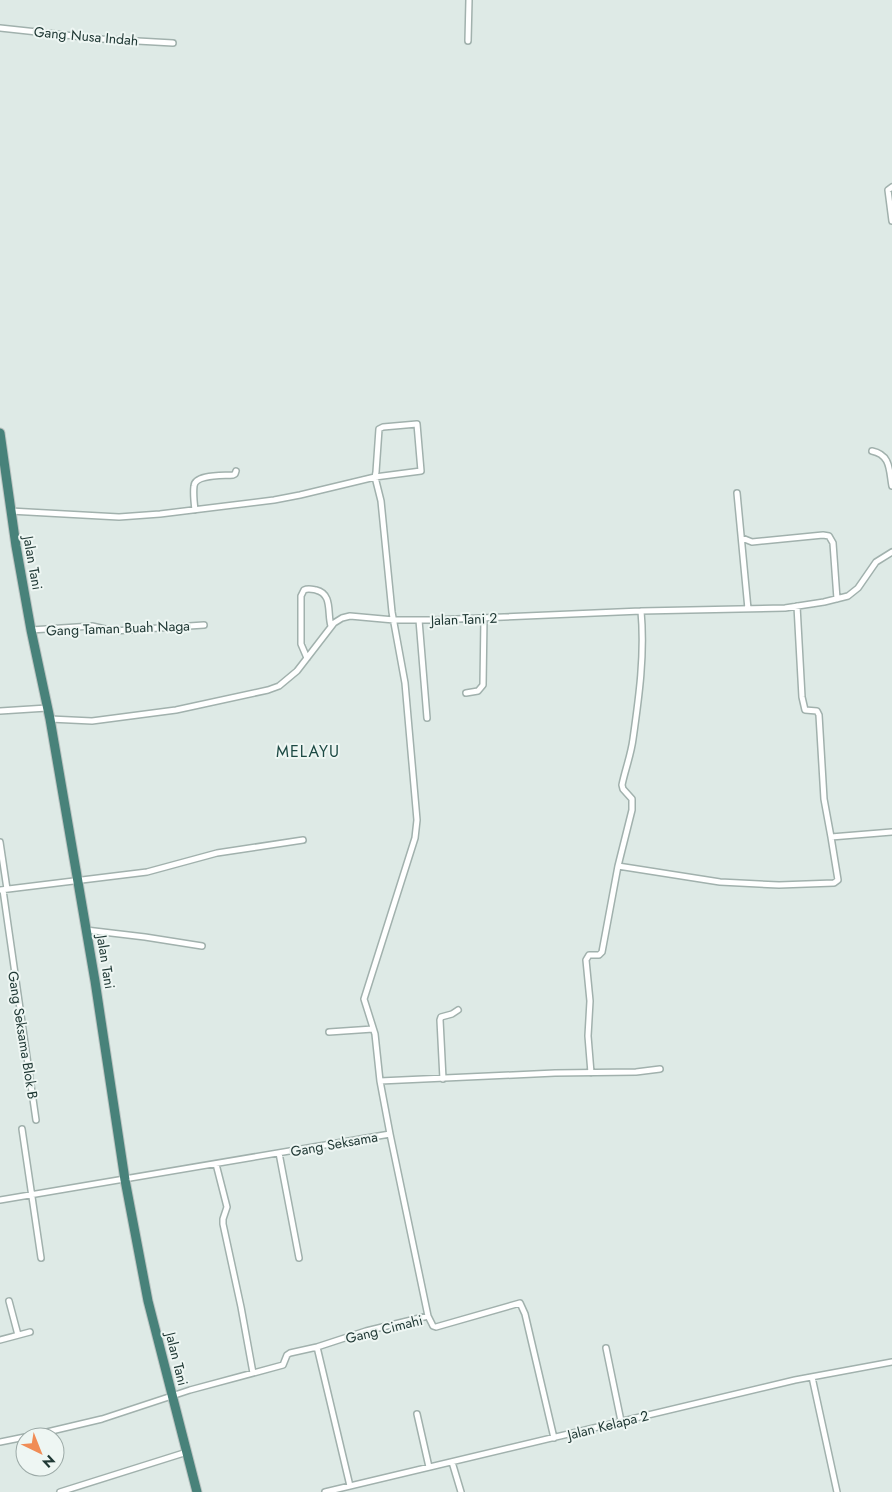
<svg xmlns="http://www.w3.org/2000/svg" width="892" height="1492" viewBox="0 0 892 1492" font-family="Jost,sans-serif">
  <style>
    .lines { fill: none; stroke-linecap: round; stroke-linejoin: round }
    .minor-casing { stroke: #a1b1ad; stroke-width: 8 }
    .trunk-casing { stroke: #bcc4c2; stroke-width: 11 }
    .minor { stroke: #fff; stroke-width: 5 }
    .trunk { stroke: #48827a; stroke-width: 9 }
    .labels { text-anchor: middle; stroke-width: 4; stroke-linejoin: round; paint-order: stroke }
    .street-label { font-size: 14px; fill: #203935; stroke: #eef6f3 }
    .quarter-label { font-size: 16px; letter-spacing: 1px; fill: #1d4a44; stroke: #eef6f3 }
  </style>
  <rect width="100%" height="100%" fill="#deeae6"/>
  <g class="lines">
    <defs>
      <path id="minor" d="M 0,28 L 102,39 L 173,43
        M 468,41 L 469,0
        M 892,187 L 888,190 L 892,221
        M 872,451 C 891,455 889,470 892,486
        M 737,493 L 748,609
        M 195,510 C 194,502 193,494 194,486 C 195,474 223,476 233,475 L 235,474 L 236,471
        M 10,511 L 119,517 L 160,514 L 274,500 L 300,495 L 375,477 L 421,471 L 417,424 L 383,427 L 379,429 L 376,472 L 375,477 L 381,501 L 392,612 L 405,683 L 417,820 L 415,838 L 364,999 L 375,1034 L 380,1081 L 555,1073 L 636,1072 L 660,1069
        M 742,538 L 752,542 L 823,535 L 829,536 L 833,543 L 837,599
        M 797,606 L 802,697 L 805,710 L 817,711 L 819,715 L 824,799 L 831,837 L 892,832
        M 419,620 L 427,718
        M 31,630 L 92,626 L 114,631 L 204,625
        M 307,658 L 301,644 L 301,596 L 304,590 C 308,588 311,589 316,590 C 333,594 327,613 331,626
        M 466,693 L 478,691 L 483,685 L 484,618
        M 0,711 L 47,708
        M 50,719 L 92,721 L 176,710 L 268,690 L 279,686 L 297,671 L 334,623 L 342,618 L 350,616 L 394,620 L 433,620 L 641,611 L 785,608 L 824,602 L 848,596 L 858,588 L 876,562 L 892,552
        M 0,842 L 7,889
        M 618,866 L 720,882 L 779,885 L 834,883 L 838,880 L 831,837
        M 0,890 L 147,872 L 217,853 L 303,840
        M 3,890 L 36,1120
        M 86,930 L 145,937 L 202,946
        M 329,1032 L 373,1029
        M 591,1073 L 588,1036 L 590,1001 L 586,960 L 589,955 L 599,955 L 602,952 L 618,866 L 632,810 L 632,799 L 623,789 L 622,785 C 625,770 631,755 633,739 C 639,697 645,654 641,611
        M 443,1079 L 440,1020 L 441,1017 L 452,1014 L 458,1010
        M 380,1081 L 390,1134
        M 22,1129 L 41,1258
        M 279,1153 L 299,1258
        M 216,1164 L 227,1207 L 223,1219 L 223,1224 L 241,1307 L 253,1373
        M 0,1200 L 390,1134 L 428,1316
        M 9,1301 L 18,1335
        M 0,1340 L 30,1332
        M 317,1347 L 350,1486
        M 606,1348 L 621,1421
        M 812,1377 L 837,1492
        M 417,1414 L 429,1467
        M 26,1437 L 102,1419 L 190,1390 L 283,1365 L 287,1355 L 290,1353 L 317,1347 L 366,1331 L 428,1316 L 433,1326 L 436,1327 L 520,1303 L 525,1314 L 554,1438
        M 0,1442 L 25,1437
        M 452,1462 L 461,1492
        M 60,1492 L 187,1452
        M 325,1492 L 795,1380 L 892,1362"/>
      <path id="trunk" d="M 0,433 L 16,546 L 31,630 L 50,719 L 95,981 L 125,1180 L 148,1301 L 197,1492"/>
    </defs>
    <use href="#minor" class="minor-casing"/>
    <use href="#trunk" class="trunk-casing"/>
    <use href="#minor" class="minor"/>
    <use href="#trunk" class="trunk"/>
  </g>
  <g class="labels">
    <g class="street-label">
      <text transform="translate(86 36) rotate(5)" y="5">Gang Nusa Indah</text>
      <text transform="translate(33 563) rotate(80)" y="5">Jalan Tani</text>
      <text transform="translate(464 619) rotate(-2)" y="5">Jalan Tani 2</text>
      <text transform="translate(118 628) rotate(-2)" y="5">Gang Taman Buah Naga</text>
      <text transform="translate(106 962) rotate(81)" y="5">Jalan Tani</text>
      <text transform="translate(23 1035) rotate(81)" y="5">Gang Seksama Blok B</text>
      <text transform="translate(334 1144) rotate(-10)" y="5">Gang Seksama</text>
      <text transform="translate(384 1329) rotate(-14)" y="5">Gang Cimahi</text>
      <text transform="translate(177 1359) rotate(76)" y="5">Jalan Tani</text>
      <text transform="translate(608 1425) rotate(-14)" y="5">Jalan Kelapa 2</text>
    </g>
    <g class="quarter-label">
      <text x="308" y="757">MELAYU</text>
    </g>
  </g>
  <g transform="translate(40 1452) rotate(137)"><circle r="24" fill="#eef6f3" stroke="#9caaa7"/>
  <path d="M0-4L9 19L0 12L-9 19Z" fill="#f08c56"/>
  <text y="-8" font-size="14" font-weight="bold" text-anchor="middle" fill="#203935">N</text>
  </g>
</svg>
